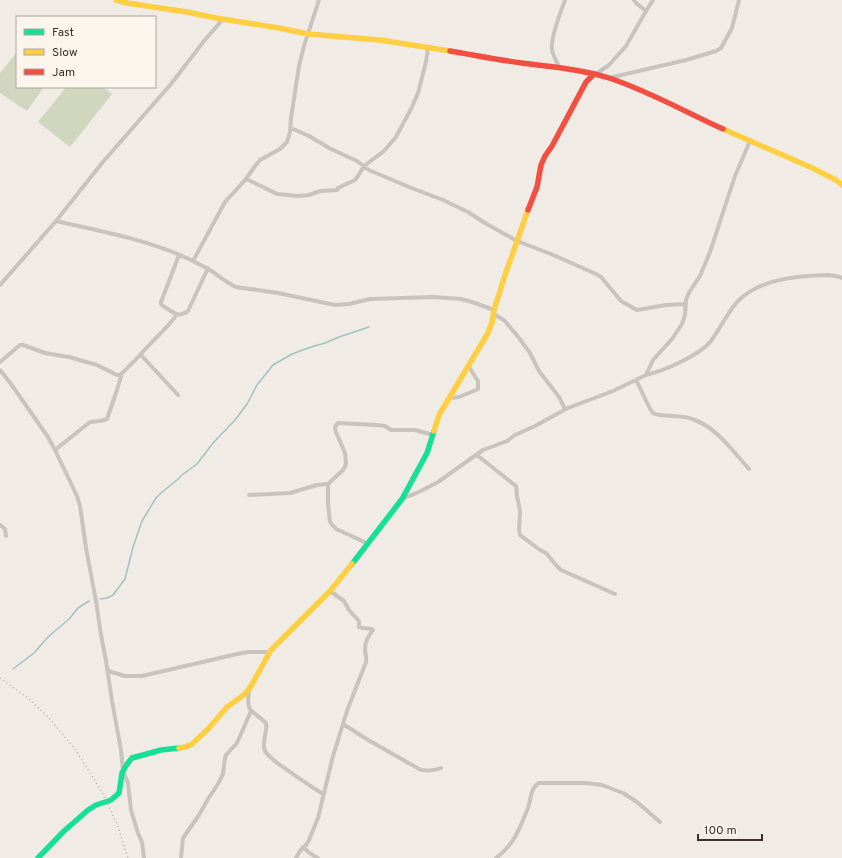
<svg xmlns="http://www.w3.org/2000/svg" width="842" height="858" viewBox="0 0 842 858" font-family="Overpass,sans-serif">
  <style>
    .green { fill: #d1d6bf }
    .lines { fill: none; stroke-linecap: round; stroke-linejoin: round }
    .stream { stroke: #a1c2c1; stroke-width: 1.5 }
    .street { stroke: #c9c3be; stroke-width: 4 }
    .fast { stroke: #16e098; stroke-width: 5.5 }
    .slow { stroke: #ffcf43; stroke-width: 5.5 }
    .jam { stroke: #f24e42; stroke-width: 5.5 }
    .rail { stroke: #b1aca8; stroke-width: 1.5; stroke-dasharray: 1 3; stroke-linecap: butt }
  </style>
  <rect width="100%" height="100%" fill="#f0ebe5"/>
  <path class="green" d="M 17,52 L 17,87 L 44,87 L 27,111 L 0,93 L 0,73 Z
    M 66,87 L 103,87 L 112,94 L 70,147 L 38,122 Z"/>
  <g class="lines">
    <path class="stream" d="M 100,599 L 107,598 L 113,595 L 125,579 L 133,547 L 142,521 L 156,498 L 161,493 L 177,480 L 182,475 L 197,464 L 213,443 L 235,420 L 247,404 L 257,385 L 273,365 L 292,354 L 311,347 L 325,343 L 339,337 L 369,327
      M 13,669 L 34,653 L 48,637 L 69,619 L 78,608 L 89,601"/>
    <path class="street" d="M 634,0 L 637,4 L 646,11
      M 559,67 C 557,62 553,56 552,50 C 550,38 561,11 565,0
      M 596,74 L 609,65 L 626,46 L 646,11 L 653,0
      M 609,78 L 686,60 L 716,51 L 721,48 L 732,28 L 739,0
      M 291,128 L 309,136 L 331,149 L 357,161 L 369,170 L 409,187 L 443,200 L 468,212 L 485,223 L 517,241 L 551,254 L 596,274 L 601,277 L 621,301 L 637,310 L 666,305 L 686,304
      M 246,179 L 261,186 L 277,194 L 298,196 L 309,195 L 320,191 L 337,190 L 338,188 L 355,180 L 358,176 L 364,166 L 384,151 L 396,137 L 412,107 L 418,93 L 426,62 L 428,48
      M 56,221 C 99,231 140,238 180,255 C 191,260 202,265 213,272 C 220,277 227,283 236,287 L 278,293 L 335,305 L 349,304 L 370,299 L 433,297 L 461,299 L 472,302 L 494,310
      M 179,255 L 161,302 L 161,304 L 163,306 C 172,311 178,319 188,311 L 208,268
      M 193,261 L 225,202 L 246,179 L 255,166 L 260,160 L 280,149 L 287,142 L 290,132 L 291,118 L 299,66 L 304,46 L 319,0
      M 0,285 L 56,221 L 102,163 L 171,84 L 204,41 L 223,19
      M 494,314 L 505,321 L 519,338 L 530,353 L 539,371 L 559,397 L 565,409
      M 141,355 L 178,395
      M 0,362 L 20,345 L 23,345 L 45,353 L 69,357 L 97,365 L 117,375 L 120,375 C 131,365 141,354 151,343 C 160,334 170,325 177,314
      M 0,370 L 11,384 L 48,437 L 55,450 L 77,496 L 80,506 L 86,548 L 96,601 L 101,635 L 106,661 L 112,701 L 121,750 L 123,771 L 128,783 L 131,810 L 138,833 L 142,842 L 144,858
      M 646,375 C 664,371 700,355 711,341 C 720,328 727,314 737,302 C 755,283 783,278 808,276 C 819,276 832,273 842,278
      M 636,380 C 640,387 649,409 653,413 C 658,417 681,415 689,418 C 715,425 732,450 749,469
      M 450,398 L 459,397 L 476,390 L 478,389 L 478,381 L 469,367
      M 55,450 L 90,422 L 100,421 L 107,419 L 116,393 L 122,373
      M 477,455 L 507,479 L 516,486 L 517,496 L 520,511 L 519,530 L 520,535 L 540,550 L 546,553 L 556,565 L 561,570 L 615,594
      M 328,484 L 328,504 L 330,522 L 336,529 L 356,538 L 368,544
      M 249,495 L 290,493 L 317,485 L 328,484 L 342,471 L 345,467 L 346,463 L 345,453 L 336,432 L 335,428 L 336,425 L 338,423 L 377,425 L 385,426 L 391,430 L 415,430 L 433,435
      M 402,499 L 419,492 L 438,482 L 483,450 L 507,441 L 515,435 L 535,426 L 568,408 L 613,391 L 646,375 L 653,360 L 672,339 L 682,324 L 685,315 L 686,300 L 688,295 L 690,291 L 700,276 L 710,252 L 735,176 L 750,141
      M 0,525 L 5,529 L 6,536
      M 108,671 L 125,676 L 142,676 L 237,654 L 248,652 L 270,652
      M 249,691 C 246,713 251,709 266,723 C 268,731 261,743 265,751 C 267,755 273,759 276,762 C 291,773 307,784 323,794
      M 343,724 L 368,740 L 421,770 C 429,771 434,771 441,768
      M 303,847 C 308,852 311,855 318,858
      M 181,858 L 183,838 L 199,815 L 208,799 L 218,784 L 223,774 L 225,758 L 226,755 L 237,743 L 251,711
      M 296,858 L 300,851 L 306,845 L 309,840 L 318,818 L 333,756 L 347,711 L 366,662 C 367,657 365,654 365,649 C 365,642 369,635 373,630 L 372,629 L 363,628 L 359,627 L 359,621 L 349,610 L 344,601 L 330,591
      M 496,858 C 514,845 520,828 528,808 C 531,800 530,788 539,783 L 585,783 L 602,785 L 623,793 L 637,802 L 660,822"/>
    <path class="fast" d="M 352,564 L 402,499 L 427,453 L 434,431
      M 38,858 L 64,831 L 88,810 L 96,805 L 111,800 L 119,793 L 121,780 L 122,773 L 127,764 L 132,758 L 161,750 L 179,748"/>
    <path class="slow" d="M 116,0 L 127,3 L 187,12 L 216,18 L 279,28 L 308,34 L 380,40 L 450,51
      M 723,129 L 810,167 L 836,180 L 842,185
      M 434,431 L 439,415 L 488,333 L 492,322 L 494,310 L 505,275 L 528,210
      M 179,748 L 185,747 L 192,744 L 208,729 L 227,707 L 245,694 L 251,686 L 271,650 L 330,591 L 352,564"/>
    <path class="jam" d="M 450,51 C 474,55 498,60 522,63 C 551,67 581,69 609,78 C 649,91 685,112 723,129
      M 528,210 L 537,187 L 541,165 L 545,156 L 552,146 L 586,82 L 594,74"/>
    <path class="rail" d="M 0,678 L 28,698 L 48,717 L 75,749 L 102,792 L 117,824 L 128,858"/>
  </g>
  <rect x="16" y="16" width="140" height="72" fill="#fbf5ee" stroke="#aea6a0"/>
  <rect x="24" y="29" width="20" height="6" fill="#16e098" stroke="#aea6a0"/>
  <text x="52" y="36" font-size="12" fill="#3b302b">Fast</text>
  <rect x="24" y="49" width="20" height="6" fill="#ffcf43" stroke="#aea6a0"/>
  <text x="52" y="56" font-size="12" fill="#3b302b">Slow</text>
  <rect x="24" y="69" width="20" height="6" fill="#f24e42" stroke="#aea6a0"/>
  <text x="52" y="76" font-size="12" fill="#3b302b">Jam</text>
  <path d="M698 834v6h64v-6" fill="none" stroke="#3b302b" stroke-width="2"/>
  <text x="704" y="834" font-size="12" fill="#3b302b" stroke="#fbf5ee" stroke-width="3" paint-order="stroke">100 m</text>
</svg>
